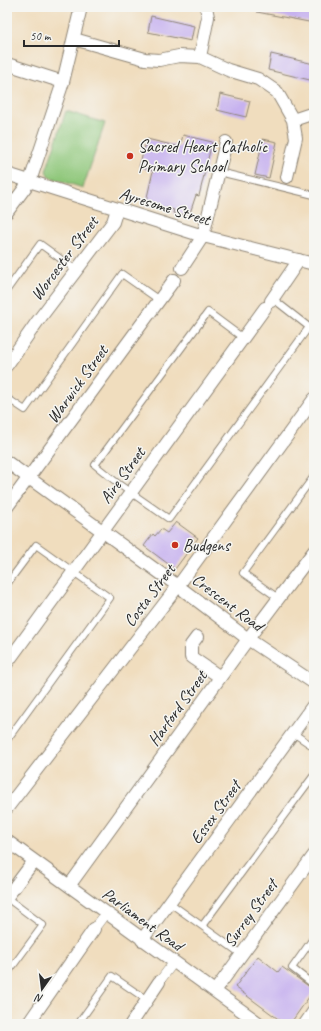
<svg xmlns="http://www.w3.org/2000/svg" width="321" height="1031" viewBox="0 0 321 1031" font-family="Caveat,sans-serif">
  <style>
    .green { fill: #8fc77a; stroke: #5d7952 }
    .building { fill: #c7b2ef }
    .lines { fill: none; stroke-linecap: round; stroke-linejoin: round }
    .service-casing { stroke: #8e8474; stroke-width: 8 }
    .pedestrian-casing { stroke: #8e8474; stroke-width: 10 }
    .minor-casing { stroke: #8e8474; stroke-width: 14 }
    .service { stroke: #fff; stroke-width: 6 }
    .pedestrian { stroke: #fff; stroke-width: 9 }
    .minor { stroke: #fff; stroke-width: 12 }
    .poi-dot { fill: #c8321e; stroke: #f6f6f2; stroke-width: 1.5 }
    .labels { text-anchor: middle; stroke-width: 3; stroke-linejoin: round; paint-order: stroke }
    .poi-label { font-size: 17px; fill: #2b2b2b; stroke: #f6f6f2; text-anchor: start }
    .street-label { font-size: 17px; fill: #2b2b2b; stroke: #f6f6f2 }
  </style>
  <rect width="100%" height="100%" fill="#f6f6f2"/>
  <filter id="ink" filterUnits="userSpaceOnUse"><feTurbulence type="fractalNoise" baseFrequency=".025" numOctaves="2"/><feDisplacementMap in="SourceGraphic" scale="8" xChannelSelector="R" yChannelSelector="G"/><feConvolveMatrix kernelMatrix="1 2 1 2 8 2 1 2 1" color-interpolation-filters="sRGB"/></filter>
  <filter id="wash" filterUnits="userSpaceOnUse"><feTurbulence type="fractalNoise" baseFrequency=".012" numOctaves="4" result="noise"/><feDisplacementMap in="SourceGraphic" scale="16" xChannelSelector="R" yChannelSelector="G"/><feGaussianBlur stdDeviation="0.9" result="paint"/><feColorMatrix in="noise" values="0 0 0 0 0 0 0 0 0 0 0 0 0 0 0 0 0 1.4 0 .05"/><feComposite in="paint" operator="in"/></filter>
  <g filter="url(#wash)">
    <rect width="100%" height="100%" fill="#f0ddbe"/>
    <path class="green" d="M 66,111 L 105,123 L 83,188 L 49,177 L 46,171 Z"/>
    <g id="blocks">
      <path class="building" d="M 258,7 L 314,7 L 314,23 L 257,12 Z
        M 151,16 L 194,26 L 191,41 L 148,32 Z
        M 271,54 L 314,64 L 314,81 L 268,70 Z
        M 220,94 L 250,101 L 246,117 L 217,110 Z
        M 183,135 L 212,142 L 199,196 L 196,195 L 189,216 L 173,213 L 174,210 L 155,205 L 155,208 L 145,206 L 153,171 L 139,167 L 147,139 L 180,147 Z
        M 263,139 L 277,142 L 269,178 L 255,175 Z
        M 176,522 L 198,538 L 175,569 L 144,546 L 153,534 L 155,536 L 161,529 L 167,533 Z
        M 258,956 L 278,972 L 282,967 L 314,990 L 290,1024 L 285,1024 L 235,987 Z"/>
    </g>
  </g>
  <g filter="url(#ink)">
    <use href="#blocks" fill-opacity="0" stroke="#8e8474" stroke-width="1"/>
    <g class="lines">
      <defs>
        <path id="service" d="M 219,172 L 314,195
          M 7,290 L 40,244 L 76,270
          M 243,338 L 208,312 L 95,465 L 120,485 L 169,519 L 309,327 L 272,298
          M 7,398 L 25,410 L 122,274 L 159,300
          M 7,584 L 36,545 L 110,598 L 7,740
          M 278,598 L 243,573 L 314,476
          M 293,733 L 314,747
          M 7,898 L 43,925 L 7,974
          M 170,903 L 241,954
          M 202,926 L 314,775
          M 314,937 L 292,968 L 314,985
          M 78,1024 L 112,976 L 147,1000"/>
        <path id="pedestrian" d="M 94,929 L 106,913
          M 159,982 L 174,962"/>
        <path id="minor" d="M 74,39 L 145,59 L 159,60 L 179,56 L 200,57 L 228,70 L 258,79 L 277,92 L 293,120 L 314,113
          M 200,57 L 208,17 L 206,7
          M 7,64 L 63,82
          M 7,174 L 203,236 L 314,264
          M 287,177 L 296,138 L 293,120
          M 7,212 L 30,181 L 63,82 L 81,7
          M 182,268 L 203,236 L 226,142
          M 271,301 L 299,260
          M 7,365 L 37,322 L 113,222 L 117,209
          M 7,462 L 178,586 L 248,639 L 314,683
          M 7,507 L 174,280
          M 197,637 L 191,645 L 191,657 L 220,677
          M 7,663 L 265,308
          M 7,808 L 178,586 L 314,399
          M 7,841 L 260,1024
          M 69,886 L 248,639 L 314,551
          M 7,897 L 34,861
          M 142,940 L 314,704
          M 215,991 L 314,855
          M 28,1024 L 94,929
          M 131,1024 L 159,982
          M 305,1024 L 314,1011"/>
      </defs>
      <use href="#service" class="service-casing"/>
      <use href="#pedestrian" class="pedestrian-casing"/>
      <use href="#minor" class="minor-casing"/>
      <use href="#service" class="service"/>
      <use href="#pedestrian" class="pedestrian"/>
      <use href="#minor" class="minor"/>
    </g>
  </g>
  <g class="poi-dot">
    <circle cx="130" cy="156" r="4"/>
    <circle cx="175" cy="545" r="4"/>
  </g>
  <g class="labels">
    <g class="poi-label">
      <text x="138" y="152">Sacred Heart Catholic<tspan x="138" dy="20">Primary School</tspan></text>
      <text x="183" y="551">Budgens</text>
    </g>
    <g class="street-label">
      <text transform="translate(165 206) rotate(17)" y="6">Ayresome Street</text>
      <text transform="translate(64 258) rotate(-53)" y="6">Worcester Street</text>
      <text transform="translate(77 384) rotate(-54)" y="6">Warwick Street</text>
      <text transform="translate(122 475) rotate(-54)" y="6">Aire Street</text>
      <text transform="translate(149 595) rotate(-53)" y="6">Costa Street</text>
      <text transform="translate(228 602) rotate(37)" y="6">Crescent Road</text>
      <text transform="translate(177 708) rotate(-54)" y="6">Harford Street</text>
      <text transform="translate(215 812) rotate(-54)" y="6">Essex Street</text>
      <text transform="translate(250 913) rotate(-54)" y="6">Surrey Street</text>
      <text transform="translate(143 919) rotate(36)" y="6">Parliament Road</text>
    </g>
  </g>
  <rect width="321" height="1031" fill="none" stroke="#f6f6f2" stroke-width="24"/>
  <g transform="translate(42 989) rotate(194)" stroke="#f6f6f2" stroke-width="3" paint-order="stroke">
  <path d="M0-3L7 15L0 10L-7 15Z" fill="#2b2b2b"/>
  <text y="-6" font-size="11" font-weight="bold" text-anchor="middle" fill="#2b2b2b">N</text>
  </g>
  <path d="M24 40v6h95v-6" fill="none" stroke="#2b2b2b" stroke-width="2"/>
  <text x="30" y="40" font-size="12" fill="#2b2b2b" stroke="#f6f6f2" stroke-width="3" paint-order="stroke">50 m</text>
</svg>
